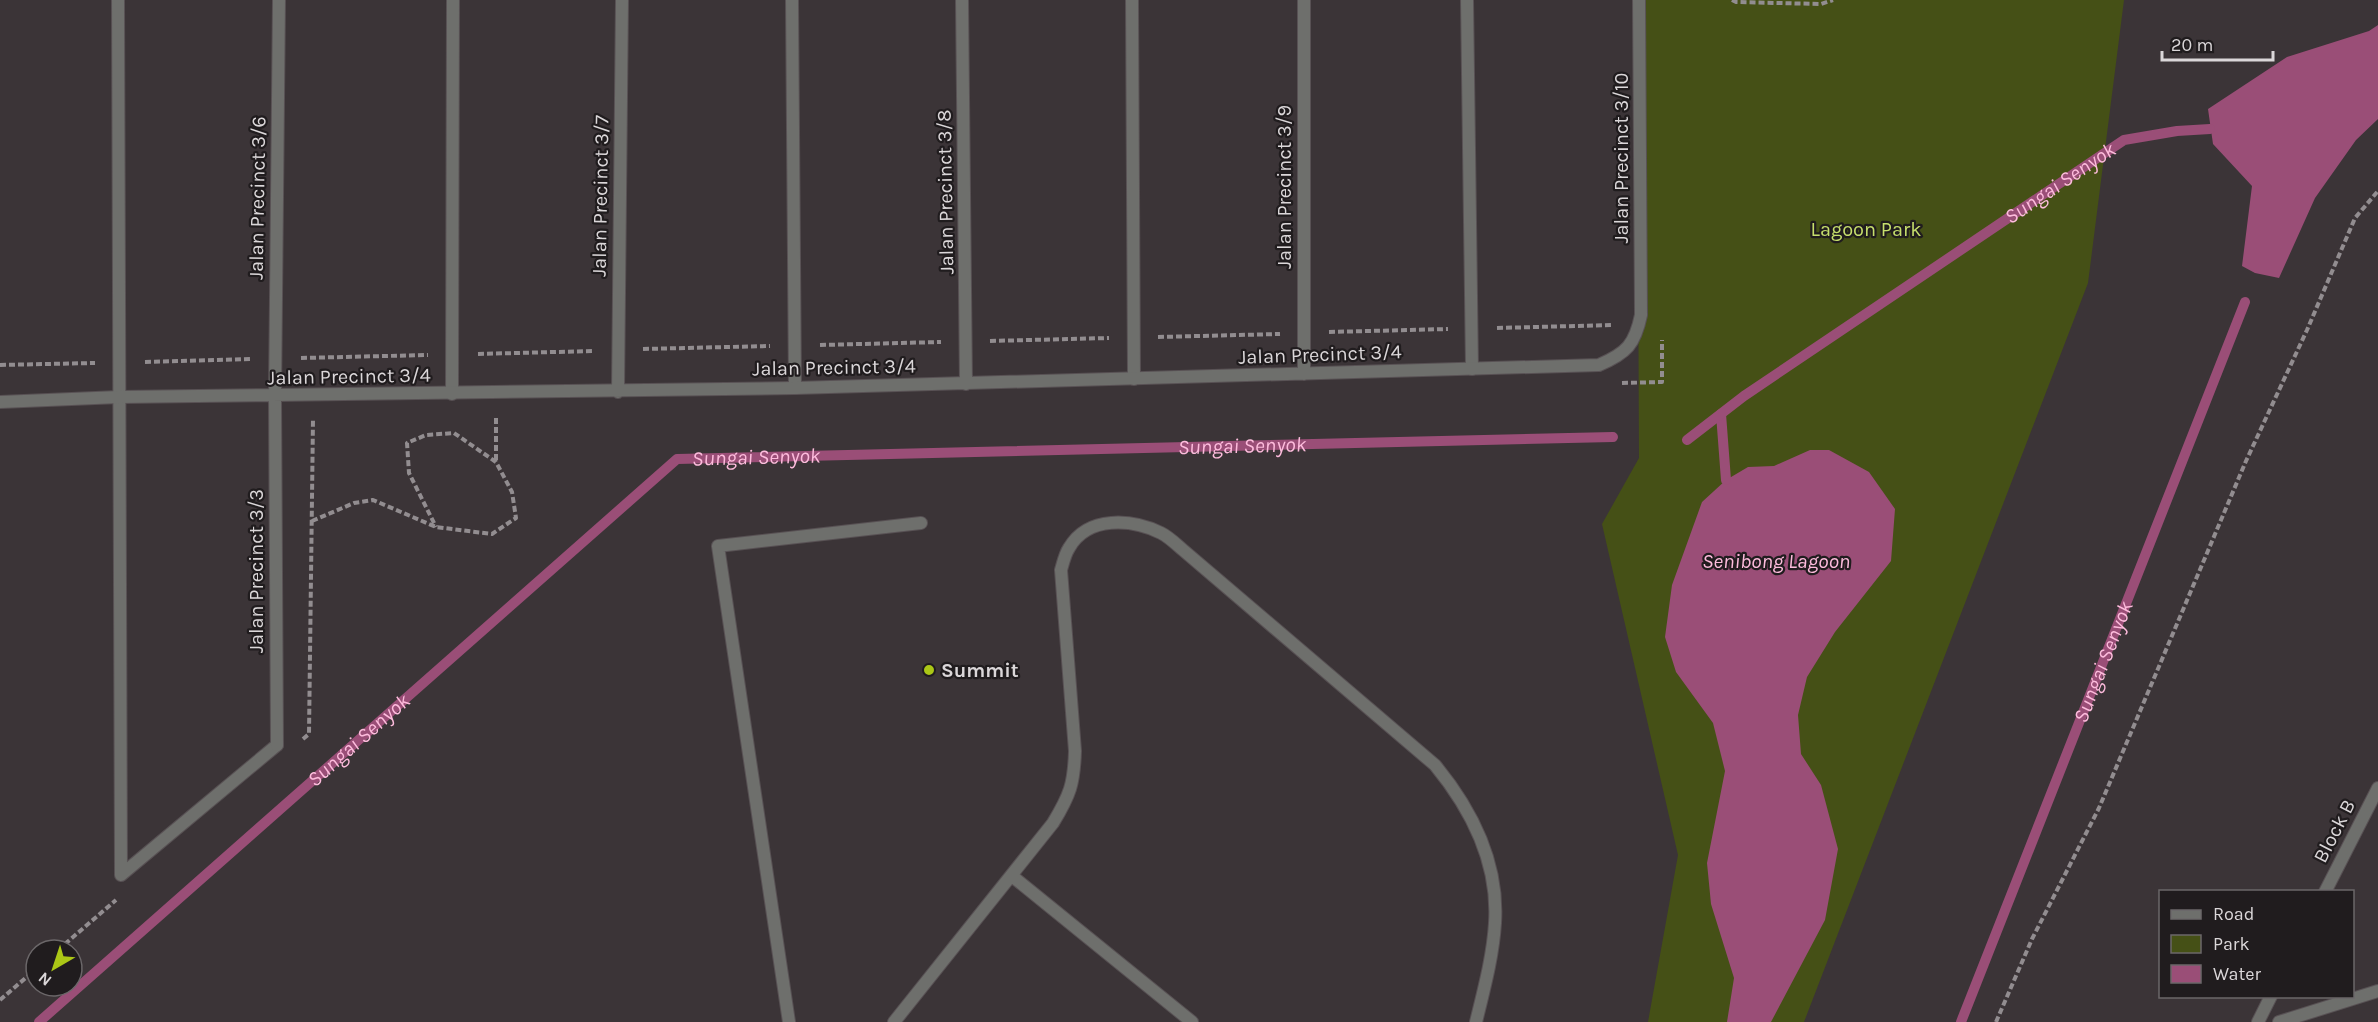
<svg xmlns="http://www.w3.org/2000/svg" width="2378" height="1022" viewBox="0 0 2378 1022" font-family="Karla,sans-serif">
  <style>
    .green { fill: #455016 }
    .water { fill: #9a4e77 }
    .lines { fill: none; stroke-linecap: round; stroke-linejoin: round }
    .stream { stroke: #9a4e77; stroke-width: 10 }
    .lane-casing { stroke: #585154; stroke-width: 14 }
    .street-casing { stroke: #585154; stroke-width: 14 }
    .path { stroke: #928d90; stroke-width: 4; stroke-dasharray: 6 3; stroke-linecap: butt }
    .lane { stroke: #6e6f6c; stroke-width: 12 }
    .street { stroke: #6e6f6c; stroke-width: 12 }
    .poi-dot { fill: #abc716; stroke: #201c1e; stroke-width: 2 }
    .labels { text-anchor: middle; stroke-width: 4.5; stroke-linejoin: round; paint-order: stroke }
    .street-label { font-size: 20px; fill: #dbd7d9; stroke: #201c1e }
    .park-label { font-size: 20px; fill: #c6de6c; stroke: #201c1e }
    .poi-label { font-size: 20px; font-weight: bold; fill: #dbd7d9; stroke: #201c1e; text-anchor: start }
    .water-label { font-size: 21px; font-style: italic; fill: #fdbbdc; stroke: #201c1e }
  </style>
  <rect width="100%" height="100%" fill="#3b3437"/>
  <path class="green" d="M 1637,0 L 2124,0 L 2088,283 L 1804,1022 L 1648,1022 L 1678,855 L 1602,524 L 1639,458 Z"/>
  <path class="water" d="M 2378,25 L 2378,119 L 2356,140 L 2315,198 L 2279,278 L 2255,273 L 2242,266 L 2252,186 L 2213,144 L 2208,109 L 2287,57 L 2369,31 Z
    M 1810,450 L 1829,450 L 1869,472 L 1895,509 L 1891,561 L 1835,632 L 1807,677 L 1798,715 L 1801,754 L 1821,785 L 1838,849 L 1825,920 L 1771,1022 L 1727,1022 L 1734,978 L 1711,904 L 1707,863 L 1725,771 L 1713,723 L 1676,672 L 1665,637 L 1672,585 L 1702,502 L 1726,480 L 1748,467 L 1774,466 Z"/>
  <g class="lines">
    <g class="stream">
      <path d="M 1721,414 L 1726,480"/>
      <path id="s1" d="M 1687,440 L 1744,396 L 2124,140 L 2177,131 L 2210,129"/>
      <path id="s2" d="M 39,1022 L 677,459 L 1613,437"/>
      <path id="s3" d="M 1961,1022 L 2245,302"/>
    </g>
    <defs>
      <path id="lane" d="M 118,0 L 121,875
        M 792,0 L 795,388
        M 1132,0 L 1134,379
        M 1467,0 L 1472,369
        M 452,394 L 453,0
        M 121,875 L 277,745"/>
      <path id="street" d="M 962,0 L 966,384
        M 1304,0 L 1304,374
        M 618,392 L 622,0
        M 0,402 L 119,397 L 795,388 L 1599,365 C 1627,353 1635,344 1641,315 L 1639,0
        M 277,745 L 275,396 L 279,0
        M 1012,876 L 1192,1022
        M 2325,892 L 2378,788
        M 789,1022 L 718,546 L 921,523
        M 894,1022 L 1053,823 C 1070,795 1074,784 1075,751 L 1061,570 C 1063,563 1065,554 1069,548 C 1088,515 1132,519 1161,533 C 1169,537 1176,544 1183,550 L 1435,765 C 1472,810 1499,862 1495,923 C 1493,956 1484,989 1476,1022
        M 2258,1022 L 2271,996
        M 2279,1022 L 2378,991"/>
    </defs>
    <use href="#lane" class="lane-casing"/>
    <use href="#street" class="street-casing"/>
    <path class="path" d="M 1732,0 L 1736,2 L 1821,4 L 1833,0
      M 1497,328 L 1613,325
      M 1329,332 L 1448,329
      M 1158,337 L 1280,334
      M 990,341 L 1109,338
      M 820,345 L 941,342
      M 643,349 L 770,346
      M 478,354 L 593,351
      M 301,358 L 428,355
      M 145,362 L 251,359
      M 0,365 L 95,363
      M 1622,383 L 1662,382 L 1662,340
      M 496,418 L 496,461
      M 312,521 L 354,503 L 373,500 L 436,527 L 492,534 L 516,518 L 512,492 L 496,462 L 454,433 L 426,435 L 407,443 L 409,473 L 436,527
      M 303,739 L 309,734 L 313,419
      M 58,950 L 116,900
      M 0,1000 L 36,969
      M 1996,1022 L 2032,939 L 2099,808 L 2246,461 L 2307,330 L 2355,218 L 2378,191"/>
    <use href="#lane" class="lane"/>
    <use href="#street" class="street"/>
  </g>
  <circle class="poi-dot" cx="929" cy="670" r="6"/>
  <g class="labels">
    <g class="street-label">
      <text transform="translate(1621 158) rotate(-90)" y="7">Jalan Precinct 3/10</text>
      <text transform="translate(1284 187) rotate(-90)" y="7">Jalan Precinct 3/9</text>
      <text transform="translate(945 192) rotate(-91)" y="7">Jalan Precinct 3/8</text>
      <text transform="translate(600 196) rotate(-89)" y="7">Jalan Precinct 3/7</text>
      <text transform="translate(257 198) rotate(-89)" y="7">Jalan Precinct 3/6</text>
      <text transform="translate(1320 354) rotate(-2)" y="7">Jalan Precinct 3/4</text>
      <text transform="translate(834 367) rotate(-1)" y="7">Jalan Precinct 3/4</text>
      <text transform="translate(349 376) rotate(-1)" y="7">Jalan Precinct 3/4</text>
      <text transform="translate(256 571) rotate(-90)" y="7">Jalan Precinct 3/3</text>
      <text transform="translate(2334 831) rotate(-63)" y="7">Block B</text>
    </g>
    <g class="park-label">
      <text x="1866" y="236">Lagoon Park</text>
    </g>
    <g class="poi-label">
      <text x="941" y="677">Summit</text>
    </g>
    <g class="water-label">
      <text dy="7" stroke="none"><textPath href="#s1" startOffset="453">Sungai Senyok</textPath></text>
      <text dy="7" stroke="none"><textPath href="#s2" startOffset="1416">Sungai Senyok</textPath></text>
      <text dy="7" stroke="none"><textPath href="#s2" startOffset="930">Sungai Senyok</textPath></text>
      <text x="1776" y="568">Senibong Lagoon</text>
      <text dy="7" stroke="none"><textPath href="#s3" startOffset="387">Sungai Senyok</textPath></text>
      <text dy="7" stroke="none"><textPath href="#s2" startOffset="426">Sungai Senyok</textPath></text>
    </g>
  </g>
  <rect x="2159" y="890" width="195" height="108" fill="#201c1e" stroke="#6b6769" stroke-width="1.5"/>
  <rect x="2171" y="910" width="30" height="9" fill="#6e6f6c" stroke="#6b6769" stroke-width="1.5"/>
  <text x="2213" y="920" font-size="18" fill="#dbd7d9">Road</text>
  <rect x="2171" y="935" width="30" height="18" fill="#455016" stroke="#6b6769" stroke-width="1.5"/>
  <text x="2213" y="950" font-size="18" fill="#dbd7d9">Park</text>
  <rect x="2171" y="965" width="30" height="18" fill="#9a4e77" stroke="#6b6769" stroke-width="1.5"/>
  <text x="2213" y="980" font-size="18" fill="#dbd7d9">Water</text>
  <g transform="translate(54 968) rotate(219)"><circle r="28" fill="#201c1e" stroke="#6b6769" stroke-width="1.5"/>
  <path d="M0-4.5L10 22L0 15L-10 22Z" fill="#abc716"/>
  <text y="-9" font-size="16" font-weight="bold" text-anchor="middle" fill="#dbd7d9">N</text>
  </g>
  <path d="M2162 51v9h111v-9" fill="none" stroke="#dbd7d9" stroke-width="3"/>
  <text x="2171" y="51" font-size="18" fill="#dbd7d9" stroke="#201c1e" stroke-width="4.5" paint-order="stroke">20 m</text>
</svg>
